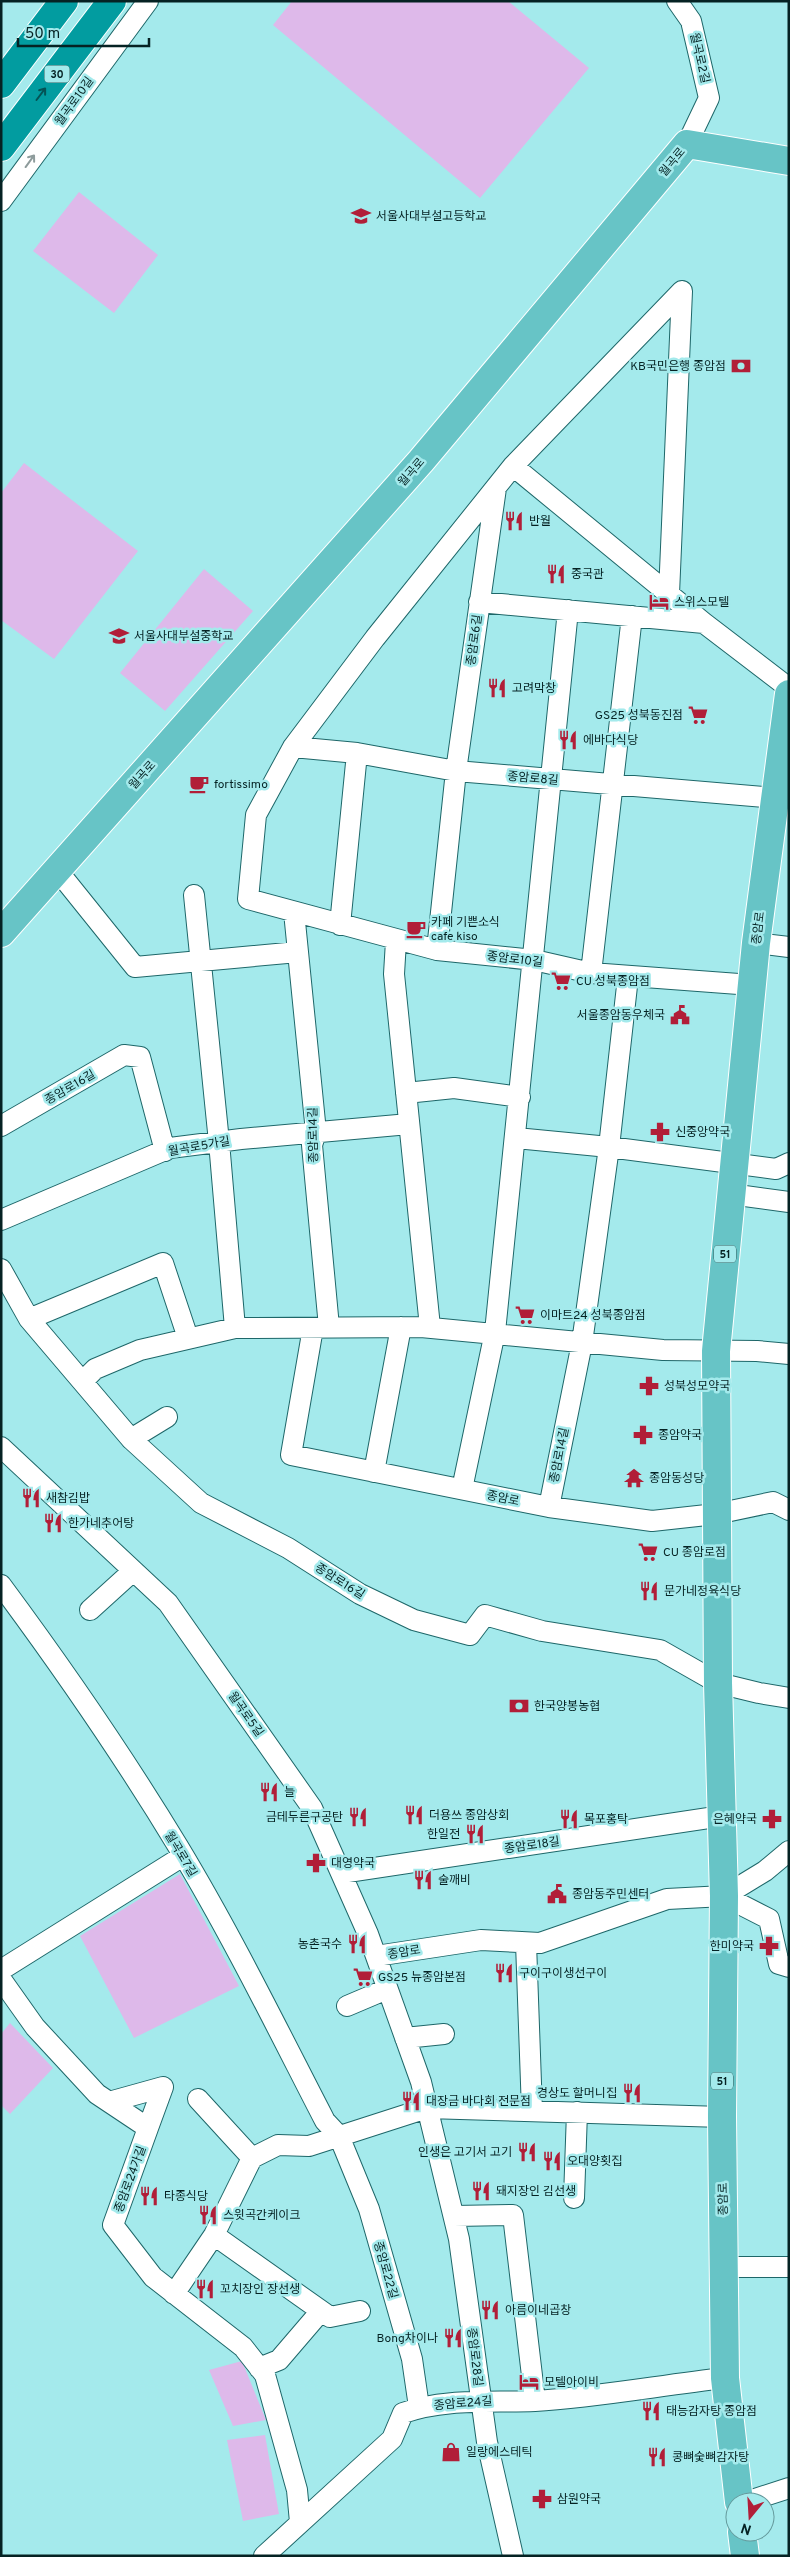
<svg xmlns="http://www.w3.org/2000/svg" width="790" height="2557" viewBox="0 0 790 2557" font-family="Overpass,'Noto Sans KR',sans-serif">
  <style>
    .green { fill: #deb9ea }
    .pier { fill: #a4eaec }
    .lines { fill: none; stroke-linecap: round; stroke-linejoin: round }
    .street-casing { stroke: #1e6769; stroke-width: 22 }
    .primary-casing { stroke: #fff; stroke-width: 30 }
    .highway-casing { stroke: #fff; stroke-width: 30 }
    .street { stroke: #fff; stroke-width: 20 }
    .primary { stroke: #67c4c6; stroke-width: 28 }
    .highway { stroke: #029ca0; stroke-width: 28 }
    .oneway { stroke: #045355 }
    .oneway2 { stroke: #8e9c9c }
    .labels { text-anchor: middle; stroke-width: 5; stroke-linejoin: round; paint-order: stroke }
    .shield { fill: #a4eaec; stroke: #355e5f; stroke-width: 1 }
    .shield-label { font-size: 11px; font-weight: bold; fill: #052223 }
    .street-label { font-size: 12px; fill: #052223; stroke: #a4eaec }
    .poi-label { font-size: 12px; fill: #052223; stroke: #a4eaec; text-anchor: start }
  </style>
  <rect width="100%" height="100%" fill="#a4eaec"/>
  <path class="green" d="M 292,1 L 508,1 L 589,68 L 480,198 L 273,25 Z
    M 79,192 L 158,255 L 114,313 L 33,251 Z
    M 24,463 L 138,551 L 54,659 L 1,620 L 1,493 Z
    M 204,569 L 253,611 L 165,711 L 120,673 Z
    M 180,1874 L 239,1986 L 134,2038 L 80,1936 Z
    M 10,2023 L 53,2068 L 10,2114 L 1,2105 L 1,2034 Z
    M 242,2361 L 266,2420 L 233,2426 L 209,2370 Z
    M 265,2435 L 279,2514 L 243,2521 L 227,2440 Z"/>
  <path class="pier" d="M 67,1 L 95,1 L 1,128 L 1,91 Z"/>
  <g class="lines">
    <defs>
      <path id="street" d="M 677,1 L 691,21 L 709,98 L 687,144
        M 1,201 L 148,1
        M 513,466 L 704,623
        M 669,594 L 682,291 L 513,466 L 375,638 L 293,747 L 256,815 L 248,899 L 437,950 L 534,960 L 591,973 L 752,985
        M 479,602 L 704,623 L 789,688
        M 293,747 L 357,753 L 456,771 L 775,798
        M 57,870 L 135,967 L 298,952
        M 194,895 L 219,1142 L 235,1328
        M 294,912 L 316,1132 L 312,1145 L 329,1327
        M 340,925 L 357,753
        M 396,941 L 394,974 L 430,1327
        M 756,943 L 789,947
        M 437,950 L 456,771 L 496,488
        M 591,973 L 632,616
        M 406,1093 L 454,1088 L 520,1097
        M 1,1126 L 124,1055 L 140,1057 L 165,1151
        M 516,1138 L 609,1147 L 776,1169 L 789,1163
        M 730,1194 L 789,1202
        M 1,1220 L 170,1148 L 241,1139 L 409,1124
        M 1,1269 L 29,1319 L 131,1439 L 201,1503 L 288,1548 L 360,1594 L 414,1620 L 470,1635 L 485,1615 L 542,1631 L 660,1650 L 718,1683 L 759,1693 L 789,1698
        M 29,1319 L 163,1263 L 188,1338
        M 313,1328 L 291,1455 L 549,1507 L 652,1521 L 716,1514 L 773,1502 L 789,1510
        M 83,1381 L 95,1369 L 140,1350 L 235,1328 L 421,1327 L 663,1350 L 757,1351 L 789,1354
        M 131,1439 L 167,1417
        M 1,1447 L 168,1603 L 312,1808 L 368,1934 L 421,2082 L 459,2239 L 487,2442 L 513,2556
        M 374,1472 L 401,1327
        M 462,1489 L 495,1332 L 568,610
        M 549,1507 L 582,1343 L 609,1147 L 628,977
        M 1,1585 C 64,1670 124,1757 179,1848 C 232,1936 278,2030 325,2121 L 339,2136 L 369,2209 L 412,2359 L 419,2407
        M 90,1610 L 133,1571
        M 341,1873 L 722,1816
        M 724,1896 L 769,1919 L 779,1964 L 789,1967
        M 526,1943 L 532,2111
        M 376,1956 L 481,1940 L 540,1943 L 667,1899 L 724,1896 L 765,1871 L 789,1851
        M 1,1970 L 183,1856
        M 1,1979 L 35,2027 L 97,2094 L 148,2128 L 113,2225 L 153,2277 L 243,2347 L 265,2375 L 297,2490 L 300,2522
        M 347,2006 L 387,1989
        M 405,2038 L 444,2034
        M 198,2099 L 252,2158
        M 109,2102 L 163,2087 L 148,2128
        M 574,2198 L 577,2112
        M 454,2216 L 513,2215 L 535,2401
        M 214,2235 L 330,2317 L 360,2311
        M 724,2267 L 789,2267
        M 174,2294 L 214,2235 L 252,2158 L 278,2145 L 309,2146 L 427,2108 L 722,2117
        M 259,2368 L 279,2360 L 321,2311
        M 746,2502 L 789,2488
        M 264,2556 L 392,2439 L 403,2413 C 445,2398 491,2403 535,2401 C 598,2397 662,2385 725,2378"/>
      <path id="primary" d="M 1,933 L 421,461 L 687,144 L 789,161
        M 739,2502 L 725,2378 L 722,2117 L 724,1896 L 718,1683 L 716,1351 L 756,943 L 789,694
        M 742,2532 L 745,2556"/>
      <path id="highway" d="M 1,84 L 64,1
        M 1,147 L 112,1"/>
    </defs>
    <use href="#street" class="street-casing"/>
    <use href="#primary" class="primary-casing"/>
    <use href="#highway" class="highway-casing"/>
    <use href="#street" class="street"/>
    <use href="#primary" class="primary"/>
    <use href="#highway" class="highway"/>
  </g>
  <defs><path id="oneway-shaft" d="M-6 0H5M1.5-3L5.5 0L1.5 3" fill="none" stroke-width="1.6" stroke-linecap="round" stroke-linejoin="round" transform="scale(1.25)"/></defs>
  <use class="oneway" href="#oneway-shaft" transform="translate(41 94) rotate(-53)"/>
  <use class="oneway2" href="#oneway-shaft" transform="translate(30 161) rotate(-54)"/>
  <defs>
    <symbol id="school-bare" viewBox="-9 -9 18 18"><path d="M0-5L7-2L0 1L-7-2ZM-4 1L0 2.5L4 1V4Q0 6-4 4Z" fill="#b11e38" stroke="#a4eaec" stroke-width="2.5" paint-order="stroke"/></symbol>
    <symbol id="bank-bare" viewBox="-9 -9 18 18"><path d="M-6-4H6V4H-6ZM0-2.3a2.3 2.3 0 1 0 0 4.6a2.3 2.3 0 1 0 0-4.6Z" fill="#b11e38" stroke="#a4eaec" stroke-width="2.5" paint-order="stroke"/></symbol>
    <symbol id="restaurant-bare" viewBox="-9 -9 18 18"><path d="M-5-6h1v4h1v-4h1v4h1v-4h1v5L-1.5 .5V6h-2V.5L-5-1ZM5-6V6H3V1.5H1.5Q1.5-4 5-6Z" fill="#b11e38" stroke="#a4eaec" stroke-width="2.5" paint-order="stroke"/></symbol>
    <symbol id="hotel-bare" viewBox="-9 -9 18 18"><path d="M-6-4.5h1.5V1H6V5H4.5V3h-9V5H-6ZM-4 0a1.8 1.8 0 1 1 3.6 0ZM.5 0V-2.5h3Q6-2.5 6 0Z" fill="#b11e38" stroke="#a4eaec" stroke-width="2.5" paint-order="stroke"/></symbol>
    <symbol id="supermarket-bare" viewBox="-9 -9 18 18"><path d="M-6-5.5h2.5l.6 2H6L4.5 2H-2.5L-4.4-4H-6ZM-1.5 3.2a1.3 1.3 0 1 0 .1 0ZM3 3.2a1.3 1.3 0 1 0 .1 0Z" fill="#b11e38" stroke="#a4eaec" stroke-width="2.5" paint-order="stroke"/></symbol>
    <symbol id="cafe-bare" viewBox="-9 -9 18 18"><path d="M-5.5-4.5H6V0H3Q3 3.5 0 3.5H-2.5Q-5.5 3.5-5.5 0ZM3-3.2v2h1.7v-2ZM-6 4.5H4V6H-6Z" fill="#b11e38" stroke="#a4eaec" stroke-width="2.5" paint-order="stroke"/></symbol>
    <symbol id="civic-bare" viewBox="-9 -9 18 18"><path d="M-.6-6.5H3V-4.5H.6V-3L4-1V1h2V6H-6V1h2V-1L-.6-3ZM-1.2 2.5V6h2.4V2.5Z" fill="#b11e38" stroke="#a4eaec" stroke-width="2.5" paint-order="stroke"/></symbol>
    <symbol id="pharmacy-bare" viewBox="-9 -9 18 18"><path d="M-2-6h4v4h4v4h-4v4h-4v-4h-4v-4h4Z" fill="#b11e38" stroke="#a4eaec" stroke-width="2.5" paint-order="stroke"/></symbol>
    <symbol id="temple-bare" viewBox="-9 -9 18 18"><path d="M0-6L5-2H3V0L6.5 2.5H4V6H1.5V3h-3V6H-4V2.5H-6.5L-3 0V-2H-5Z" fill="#b11e38" stroke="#a4eaec" stroke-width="2.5" paint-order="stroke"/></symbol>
    <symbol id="shop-bare" viewBox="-9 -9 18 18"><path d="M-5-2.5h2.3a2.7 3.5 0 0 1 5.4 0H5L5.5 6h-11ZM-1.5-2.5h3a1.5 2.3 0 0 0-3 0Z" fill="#b11e38" stroke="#a4eaec" stroke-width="2.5" paint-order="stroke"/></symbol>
  </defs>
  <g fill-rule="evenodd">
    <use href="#school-bare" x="347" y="202" width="28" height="28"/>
    <use href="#bank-bare" x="727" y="352" width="28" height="28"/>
    <use href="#restaurant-bare" x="500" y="507" width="28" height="28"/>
    <use href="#restaurant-bare" x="542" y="560" width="28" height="28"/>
    <use href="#hotel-bare" x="645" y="588" width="28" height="28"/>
    <use href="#school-bare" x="105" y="622" width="28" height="28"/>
    <use href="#restaurant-bare" x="483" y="674" width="28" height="28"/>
    <use href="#supermarket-bare" x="684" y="701" width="28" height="28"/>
    <use href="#restaurant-bare" x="554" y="726" width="28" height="28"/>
    <use href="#cafe-bare" x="185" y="770" width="28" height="28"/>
    <use href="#cafe-bare" x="402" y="915" width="28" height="28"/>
    <use href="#supermarket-bare" x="547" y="967" width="28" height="28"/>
    <use href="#civic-bare" x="666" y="1001" width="28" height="28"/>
    <use href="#pharmacy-bare" x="646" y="1118" width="28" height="28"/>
    <use href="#supermarket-bare" x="511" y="1301" width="28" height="28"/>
    <use href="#pharmacy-bare" x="635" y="1372" width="28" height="28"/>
    <use href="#pharmacy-bare" x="629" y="1421" width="28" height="28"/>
    <use href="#temple-bare" x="620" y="1464" width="28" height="28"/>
    <use href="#restaurant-bare" x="17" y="1484" width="28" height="28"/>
    <use href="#restaurant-bare" x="39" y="1509" width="28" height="28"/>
    <use href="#supermarket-bare" x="634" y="1538" width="28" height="28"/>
    <use href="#restaurant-bare" x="635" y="1577" width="28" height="28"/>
    <use href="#bank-bare" x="505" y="1692" width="28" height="28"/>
    <use href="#restaurant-bare" x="255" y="1778" width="28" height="28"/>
    <use href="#restaurant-bare" x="400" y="1801" width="28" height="28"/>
    <use href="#restaurant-bare" x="344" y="1803" width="28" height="28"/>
    <use href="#restaurant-bare" x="555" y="1805" width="28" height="28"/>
    <use href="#pharmacy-bare" x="758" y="1805" width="28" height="28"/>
    <use href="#restaurant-bare" x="461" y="1820" width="28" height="28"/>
    <use href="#pharmacy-bare" x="302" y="1849" width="28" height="28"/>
    <use href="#restaurant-bare" x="409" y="1866" width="28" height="28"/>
    <use href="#civic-bare" x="543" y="1880" width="28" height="28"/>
    <use href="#restaurant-bare" x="343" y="1930" width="28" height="28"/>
    <use href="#pharmacy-bare" x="755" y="1932" width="28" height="28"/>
    <use href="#restaurant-bare" x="490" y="1959" width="28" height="28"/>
    <use href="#supermarket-bare" x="349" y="1963" width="28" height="28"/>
    <use href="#restaurant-bare" x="618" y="2079" width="28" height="28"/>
    <use href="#restaurant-bare" x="397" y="2087" width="28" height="28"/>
    <use href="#restaurant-bare" x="513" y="2138" width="28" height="28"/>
    <use href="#restaurant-bare" x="538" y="2147" width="28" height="28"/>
    <use href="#restaurant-bare" x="467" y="2177" width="28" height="28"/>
    <use href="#restaurant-bare" x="135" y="2182" width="28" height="28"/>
    <use href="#restaurant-bare" x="194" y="2201" width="28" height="28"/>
    <use href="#restaurant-bare" x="191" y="2275" width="28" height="28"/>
    <use href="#restaurant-bare" x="476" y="2296" width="28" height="28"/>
    <use href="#restaurant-bare" x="439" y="2324" width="28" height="28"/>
    <use href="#hotel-bare" x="515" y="2368" width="28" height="28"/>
    <use href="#restaurant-bare" x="637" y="2397" width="28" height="28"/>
    <use href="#shop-bare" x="437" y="2438" width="28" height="28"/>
    <use href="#restaurant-bare" x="643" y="2443" width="28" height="28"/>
    <use href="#pharmacy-bare" x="528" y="2485" width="28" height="28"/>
  </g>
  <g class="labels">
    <g class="shield">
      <rect x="44.5" y="65.5" width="25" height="17" rx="4"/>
      <rect x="714" y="1245.5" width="22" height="17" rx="4"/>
      <rect x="711" y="2072.5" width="22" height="17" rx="4"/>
    </g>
    <g class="shield-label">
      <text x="57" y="78">30</text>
      <text x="725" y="1258">51</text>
      <text x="722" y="2085">51</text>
    </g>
    <g class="street-label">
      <text transform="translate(700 58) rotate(77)" y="4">월곡로2길</text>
      <text transform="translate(74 101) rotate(-54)" y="4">월곡로10길</text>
      <text transform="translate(672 162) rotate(-50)" y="4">월곡로</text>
      <text transform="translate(411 472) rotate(-49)" y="4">월곡로</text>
      <text transform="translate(474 640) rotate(-82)" y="4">종암로6길</text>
      <text transform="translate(142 775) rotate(-48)" y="4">월곡로</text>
      <text transform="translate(533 778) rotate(5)" y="4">종암로8길</text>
      <text transform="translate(758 928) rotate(-83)" y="4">종암로</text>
      <text transform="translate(515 959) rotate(7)" y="4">종암로10길</text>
      <text transform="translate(70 1087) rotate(-30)" y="4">종암로16길</text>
      <text transform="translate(313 1135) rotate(-91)" y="4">종암로14길</text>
      <text transform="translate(199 1146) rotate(-10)" y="4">월곡로5가길</text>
      <text transform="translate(559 1455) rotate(-79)" y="4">종암로14길</text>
      <text transform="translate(503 1498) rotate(12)" y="4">종암로</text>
      <text transform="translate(340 1581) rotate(32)" y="4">종암로16길</text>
      <text transform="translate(246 1714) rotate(55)" y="4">월곡로5길</text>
      <text transform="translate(532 1845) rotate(-8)" y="4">종암로18길</text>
      <text transform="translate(181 1854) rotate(59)" y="4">월곡로7길</text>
      <text transform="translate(404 1952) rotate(-9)" y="4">종암로</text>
      <text transform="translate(130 2179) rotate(-70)" y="4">종암로24가길</text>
      <text transform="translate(723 2199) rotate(-91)" y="4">종암로</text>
      <text transform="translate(386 2270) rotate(74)" y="4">종암로22길</text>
      <text transform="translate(475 2357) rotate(83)" y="4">종암로28길</text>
      <text transform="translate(463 2403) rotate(-5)" y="4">종암로24길</text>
    </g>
    <g class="poi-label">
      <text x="376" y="220">서울사대부설고등학교</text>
      <text x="726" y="370" text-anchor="end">KB국민은행 종암점</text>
      <text x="529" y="525">반월</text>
      <text x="571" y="578">중국관</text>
      <text x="674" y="606">스위스모텔</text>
      <text x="134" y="640">서울사대부설중학교</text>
      <text x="512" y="692">고려막창</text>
      <text x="683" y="719" text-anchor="end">GS25 성북동진점</text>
      <text x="583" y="744">에바다식당</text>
      <text x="214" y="788">fortissimo</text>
      <text x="431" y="926">카페 기쁜소식<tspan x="431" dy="14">cafe kiso</tspan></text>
      <text x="576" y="985">CU 성북종암점</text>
      <text x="665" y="1019" text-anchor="end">서울종암동우체국</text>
      <text x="675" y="1136">신중앙약국</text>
      <text x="540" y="1319">이마트24 성북종암점</text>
      <text x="664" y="1390">성북성모약국</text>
      <text x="658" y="1439">종암약국</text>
      <text x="649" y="1482">종암동성당</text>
      <text x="46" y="1502">새참김밥</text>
      <text x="68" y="1527">한가네추어탕</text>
      <text x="663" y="1556">CU 종암로점</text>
      <text x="664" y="1595">문가네정육식당</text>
      <text x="534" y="1710">한국양봉농협</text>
      <text x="284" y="1796">늘</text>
      <text x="429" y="1819">더용쓰 종암상회</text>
      <text x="343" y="1821" text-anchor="end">금테두른구공탄</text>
      <text x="584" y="1823">목포홍탁</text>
      <text x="757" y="1823" text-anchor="end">은혜약국</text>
      <text x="460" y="1838" text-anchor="end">한일전</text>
      <text x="331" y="1867">대영약국</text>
      <text x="438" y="1884">술깨비</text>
      <text x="572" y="1898">종암동주민센터</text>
      <text x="342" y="1948" text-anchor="end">농촌국수</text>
      <text x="754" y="1950" text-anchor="end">한미약국</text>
      <text x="519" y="1977">구이구이생선구이</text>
      <text x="378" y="1981">GS25 뉴종암본점</text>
      <text x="617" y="2097" text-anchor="end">경상도 할머니집</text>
      <text x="426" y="2105">대장금 바다회 전문점</text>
      <text x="512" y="2156" text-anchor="end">인생은 고기서 고기</text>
      <text x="567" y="2165">오대양횟집</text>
      <text x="496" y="2195">돼지장인 김선생</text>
      <text x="164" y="2200">타종식당</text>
      <text x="223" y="2219">스윗곡간케이크</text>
      <text x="220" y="2293">꼬치장인 장선생</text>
      <text x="505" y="2314">아름이네곱창</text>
      <text x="438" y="2342" text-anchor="end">Bong차이나</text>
      <text x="544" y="2386">모텔아이비</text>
      <text x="666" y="2415">태능감자탕 종암점</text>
      <text x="466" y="2456">일랑에스테틱</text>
      <text x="672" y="2461">콩뼈숯뼈감자탕</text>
      <text x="557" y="2503">삼원약국</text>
    </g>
  </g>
  <rect width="790" height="2557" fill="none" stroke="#052223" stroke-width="5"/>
  <g transform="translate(750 2517) rotate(198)"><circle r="24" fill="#a4eaec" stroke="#649a9c"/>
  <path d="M0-4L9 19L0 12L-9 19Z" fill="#b11e38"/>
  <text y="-8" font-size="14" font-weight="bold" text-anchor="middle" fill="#052223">N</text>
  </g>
  <path d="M18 38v8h131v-8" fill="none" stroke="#052223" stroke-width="2.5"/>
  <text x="25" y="38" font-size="15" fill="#052223" stroke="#a4eaec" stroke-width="4" paint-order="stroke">50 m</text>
</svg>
